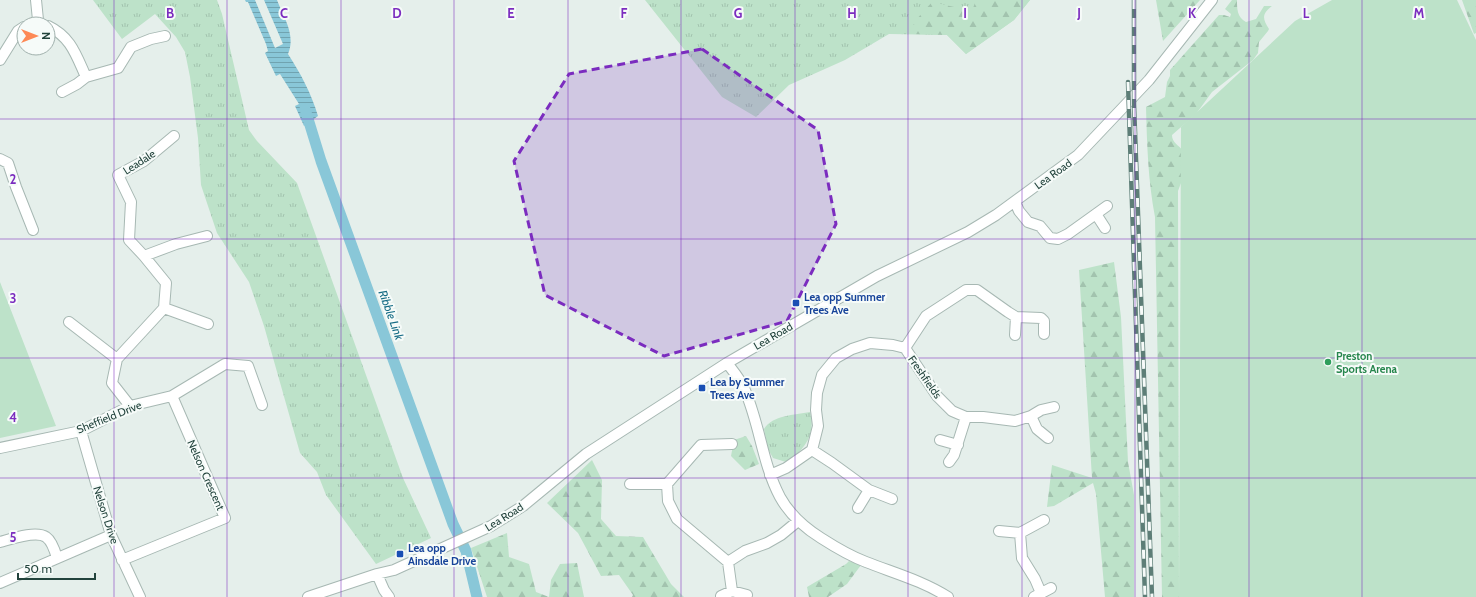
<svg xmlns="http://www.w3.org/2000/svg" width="1476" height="597" viewBox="0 0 1476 597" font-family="Cabin,sans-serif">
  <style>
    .grass { fill: url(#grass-tufts) }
    .forest { fill: url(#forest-firs) }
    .park { fill: #bde2c9 }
    .water { fill: url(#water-rules) }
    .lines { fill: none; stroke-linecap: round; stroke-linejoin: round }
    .canal { stroke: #89c7d8; stroke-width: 11 }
    .minor-casing { stroke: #a7b8b3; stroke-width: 12 }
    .minor { stroke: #fff; stroke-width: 10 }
    .rail-casing { stroke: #5d7e77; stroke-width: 4.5 }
    .rail { stroke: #f6fbf9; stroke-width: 3; stroke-dasharray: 9; stroke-linecap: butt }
    .marked { fill: #7b2cbf; fill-opacity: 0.2; stroke: #7b2cbf; stroke-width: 3; stroke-dasharray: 8 5; stroke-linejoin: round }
    .grid { fill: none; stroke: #7b2cbf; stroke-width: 1; stroke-opacity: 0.55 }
    .transit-dot { fill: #1a4fb4; stroke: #f6fbf9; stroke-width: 1.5 }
    .leisure-dot { fill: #2e9e5b; stroke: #f6fbf9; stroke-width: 1.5 }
    .labels { text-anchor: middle; stroke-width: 4; stroke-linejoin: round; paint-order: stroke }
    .street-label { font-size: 11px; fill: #22433c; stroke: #f6fbf9 }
    .transit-label { font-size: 11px; font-weight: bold; fill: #164399; stroke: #f6fbf9; text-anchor: start }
    .leisure-label { font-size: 11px; font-weight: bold; fill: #27864d; stroke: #f6fbf9; text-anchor: start }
    .water-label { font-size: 12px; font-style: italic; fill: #166c85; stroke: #f6fbf9 }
    .grid-label { font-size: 13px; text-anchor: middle; font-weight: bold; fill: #7b2cbf; stroke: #f6fbf9; stroke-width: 4; stroke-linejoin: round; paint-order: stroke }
  </style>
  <defs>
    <pattern id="grass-tufts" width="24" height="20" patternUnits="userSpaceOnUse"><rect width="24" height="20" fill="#bde2c9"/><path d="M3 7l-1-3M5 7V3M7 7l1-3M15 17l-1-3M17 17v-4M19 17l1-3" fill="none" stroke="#a2c3ae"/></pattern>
    <pattern id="forest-firs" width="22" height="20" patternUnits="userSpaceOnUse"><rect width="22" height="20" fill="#bde2c9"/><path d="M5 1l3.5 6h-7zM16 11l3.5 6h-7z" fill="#a2c3ae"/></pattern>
    <pattern id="water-rules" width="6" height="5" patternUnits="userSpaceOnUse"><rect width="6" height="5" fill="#89c7d8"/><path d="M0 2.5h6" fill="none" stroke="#70a3b0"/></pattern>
  </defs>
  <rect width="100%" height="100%" fill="#e5efeb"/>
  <path class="grass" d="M 93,0 L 217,0 L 222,14 L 249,130 L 257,141 L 297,183 L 403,478 L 431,538 L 376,564 L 326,495 L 317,472 L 300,453 L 264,326 L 249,282 L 217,233 L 201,185 L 198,138 L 190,77 L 185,52 L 176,37 L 155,14 L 122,39 Z
    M 645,0 L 1030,0 L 1014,20 L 966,54 L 947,35 L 889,34 L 845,60 L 789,85 L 756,117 L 722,97 Z
    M 810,412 C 816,434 805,450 786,462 L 773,458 L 768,449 L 764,429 C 773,415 794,415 810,412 Z"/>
  <path class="forest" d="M 976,0 L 1030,0 L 1014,20 L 966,54 L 947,35 L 912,34 L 915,21 L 932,2 L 972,11 Z
    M 1156,0 L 1200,0 L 1163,41 Z
    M 1232,0 L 1237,0 C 1237,9 1237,17 1246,22 L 1256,19 L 1264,6 L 1272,6 C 1262,14 1262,18 1269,29 L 1268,31 L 1259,42 L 1258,53 L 1253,60 L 1212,92 L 1196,114 L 1172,135 C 1172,143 1179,145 1183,151 C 1190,164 1183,178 1178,191 L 1179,597 L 1162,597 L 1155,217 C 1148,180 1147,145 1146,107 L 1165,97 L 1167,82 L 1170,76 L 1170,70 L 1219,15 L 1224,15 L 1230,17 L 1231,14 L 1225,9 Z
    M 1462,0 L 1476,0 L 1476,33 L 1474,34 Z
    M 1114,262 L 1121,317 L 1128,462 L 1134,495 L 1134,597 L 1105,597 L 1096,494 L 1093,483 L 1054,506 L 1047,507 L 1052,465 L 1092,478 L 1079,270 Z
    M 746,436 L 752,446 L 759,464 L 745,470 L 731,456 L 734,440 Z
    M 592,460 L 602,480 L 601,519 L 616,536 L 643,537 L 671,584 L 684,597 L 632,597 L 633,595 L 619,575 L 601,576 L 578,533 L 547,503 Z
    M 507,533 L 509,557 L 529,564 L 536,592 L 549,597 L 551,580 L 560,564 L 577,563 L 584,597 L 487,597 L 471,548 Z
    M 849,561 L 861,565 L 847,584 L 828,597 L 809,597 L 807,587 L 846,564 Z"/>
  <path class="park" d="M 1332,0 L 1457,0 L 1476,40 L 1476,597 L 1179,597 L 1181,127 L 1295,21 Z
    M 0,282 L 56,426 L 0,438 Z"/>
  <path class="water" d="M 245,0 L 255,0 L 275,48 L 283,44 L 264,0 L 277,0 C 284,18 296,35 288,54 C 301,74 311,93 318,116 L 304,126 L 295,106 L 299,104 L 280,74 L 276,76 L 265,53 L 268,51 L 266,44 L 248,2 L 246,2 Z"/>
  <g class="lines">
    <path class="canal" d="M 305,109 L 321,161 L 453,524 L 466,551 L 477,597"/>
    <defs>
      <path id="minor" d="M 36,0 L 38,20
        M 48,26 C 71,37 76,55 86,77
        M 0,60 L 18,31 L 24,27
        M 62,92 L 77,84 L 86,77 L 118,68 L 131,47 L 151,39 L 165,36
        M 0,159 L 8,163 L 16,187 L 33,230
        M 1015,202 L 1019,211 L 1028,222 L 1040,226 L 1050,238 L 1058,239 L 1068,234 L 1107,206
        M 1096,214 L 1105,228
        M 144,256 L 176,244 L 207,236
        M 164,308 L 208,324
        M 69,322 L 117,359
        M 1015,335 L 1016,317
        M 905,348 L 926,316 L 966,290 L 977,290 L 1008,312 L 1016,317 L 1041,318 L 1044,321 L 1044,334
        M 727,363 C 733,371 740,379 744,388 C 760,424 762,463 780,497 C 790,515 805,528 821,538 C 835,547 850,556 866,562 C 894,573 923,581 948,597
        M 130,406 L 112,383 L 117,359 L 164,308 L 166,283 L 144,256 L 129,240 L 131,202 L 118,175 L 144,161 L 174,136
        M 1031,416 L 1037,429 L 1048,438
        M 81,431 L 111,535 L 140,597
        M 940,440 L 958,445
        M 732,444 L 701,445 L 667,484 L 668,501 L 677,519 L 728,562 L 745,551 L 767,543 L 781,535 L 798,521
        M 0,448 L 81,431 L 130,406 L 172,396 L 225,364 L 248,366 L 262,405
        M 812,450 L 832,463 L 869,490 L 892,499
        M 949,462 L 954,455 L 966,417
        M 770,475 L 786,468 L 812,450 L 818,426 L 816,410 L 817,393 L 822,375 L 836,358 L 852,349 L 870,343 L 893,345 L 905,348 L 937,396 L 952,411 L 966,417 L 983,417 L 1015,421 L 1031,416 L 1041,410 L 1054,407
        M 630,484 L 667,484
        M 858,508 L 869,490
        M 999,531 L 1020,533
        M 0,542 C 11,539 36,530 46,537 C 52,541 55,551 57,558
        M 122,560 L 225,518 L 172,396
        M 728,562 L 732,591
        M 377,574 L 384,590 L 389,597
        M 0,583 L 111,535
        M 1041,593 L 1035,579 L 1022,558 L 1020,533 L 1044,520
        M 721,596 L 732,591 L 747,595
        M 308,597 L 377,574 L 394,570 L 491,526 L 523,506 L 586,454 L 727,363 L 877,276 L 968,232 L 996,215 L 1078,155 L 1149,80 L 1212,0
        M 1034,597 L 1051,588"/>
    </defs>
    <use href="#minor" class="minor-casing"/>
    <use href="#minor" class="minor"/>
    <defs>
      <path id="rail" d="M 1134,0 L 1134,104 L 1152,597
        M 1128,82 L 1145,597"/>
    </defs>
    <use href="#rail" class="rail-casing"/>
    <use href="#rail" class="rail"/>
  </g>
  <path class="marked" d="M 702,49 L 818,130 L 836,224 L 787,321 L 664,356 L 545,295 L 514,161 L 569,74 Z"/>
  <path class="grid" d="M 114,0 L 114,597M 227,0 L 227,597M 341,0 L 341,597M 454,0 L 454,597M 568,0 L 568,597M 681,0 L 681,597M 795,0 L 795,597M 908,0 L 908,597M 1022,0 L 1022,597M 1135,0 L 1135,597M 1249,0 L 1249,597M 1362,0 L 1362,597M 0,119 L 1476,119M 0,239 L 1476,239M 0,358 L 1476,358M 0,478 L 1476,478"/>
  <g class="transit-dot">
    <rect x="792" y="299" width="8" height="8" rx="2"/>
    <rect x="698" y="384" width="8" height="8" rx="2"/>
    <rect x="396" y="550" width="8" height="8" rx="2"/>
  </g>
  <circle class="leisure-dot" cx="1328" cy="362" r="4"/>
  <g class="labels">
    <g class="street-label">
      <text transform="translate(139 162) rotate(-33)" y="4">Leadale</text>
      <text transform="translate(1053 174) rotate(-36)" y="4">Lea Road</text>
      <text transform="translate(773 336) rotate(-30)" y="4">Lea Road</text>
      <text transform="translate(925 377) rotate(55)" y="4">Freshfields</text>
      <text transform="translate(109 417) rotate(-22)" y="4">Sheffield Drive</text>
      <text transform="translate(206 475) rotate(66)" y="4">Nelson Crescent</text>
      <text transform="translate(106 515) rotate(72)" y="4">Nelson Drive</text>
      <text transform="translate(504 517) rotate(-32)" y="4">Lea Road</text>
    </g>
    <g class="transit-label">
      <text x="804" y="301">Lea opp Summer<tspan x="804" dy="13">Trees Ave</tspan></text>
      <text x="710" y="386">Lea by Summer<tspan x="710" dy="13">Trees Ave</tspan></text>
      <text x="408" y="552">Lea opp<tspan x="408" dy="13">Ainsdale Drive</tspan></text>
    </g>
    <g class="leisure-label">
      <text x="1336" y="360">Preston<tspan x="1336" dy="13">Sports Arena</tspan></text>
    </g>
    <g class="water-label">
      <text transform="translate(391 315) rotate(70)" y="4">Ribble Link</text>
    </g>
  </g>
  <g class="grid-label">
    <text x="170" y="18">B</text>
    <text x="284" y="18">C</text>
    <text x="397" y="18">D</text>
    <text x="511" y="18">E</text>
    <text x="624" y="18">F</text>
    <text x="738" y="18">G</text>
    <text x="852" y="18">H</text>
    <text x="965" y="18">I</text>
    <text x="1079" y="18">J</text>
    <text x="1192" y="18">K</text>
    <text x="1306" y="18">L</text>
    <text x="1419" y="18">M</text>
    <text x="13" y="184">2</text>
    <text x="13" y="303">3</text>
    <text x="13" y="422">4</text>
    <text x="13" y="542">5</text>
  </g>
  <g transform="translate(36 36) rotate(90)"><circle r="19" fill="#f6fbf9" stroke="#a1b1ad"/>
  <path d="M0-3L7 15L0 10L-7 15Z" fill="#fd8956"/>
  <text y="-6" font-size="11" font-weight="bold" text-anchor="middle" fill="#22433c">N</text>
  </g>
  <path d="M18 573v6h77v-6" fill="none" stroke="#22433c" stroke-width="2"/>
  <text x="24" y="573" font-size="12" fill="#22433c" stroke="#f6fbf9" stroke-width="3" paint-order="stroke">50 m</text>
</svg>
